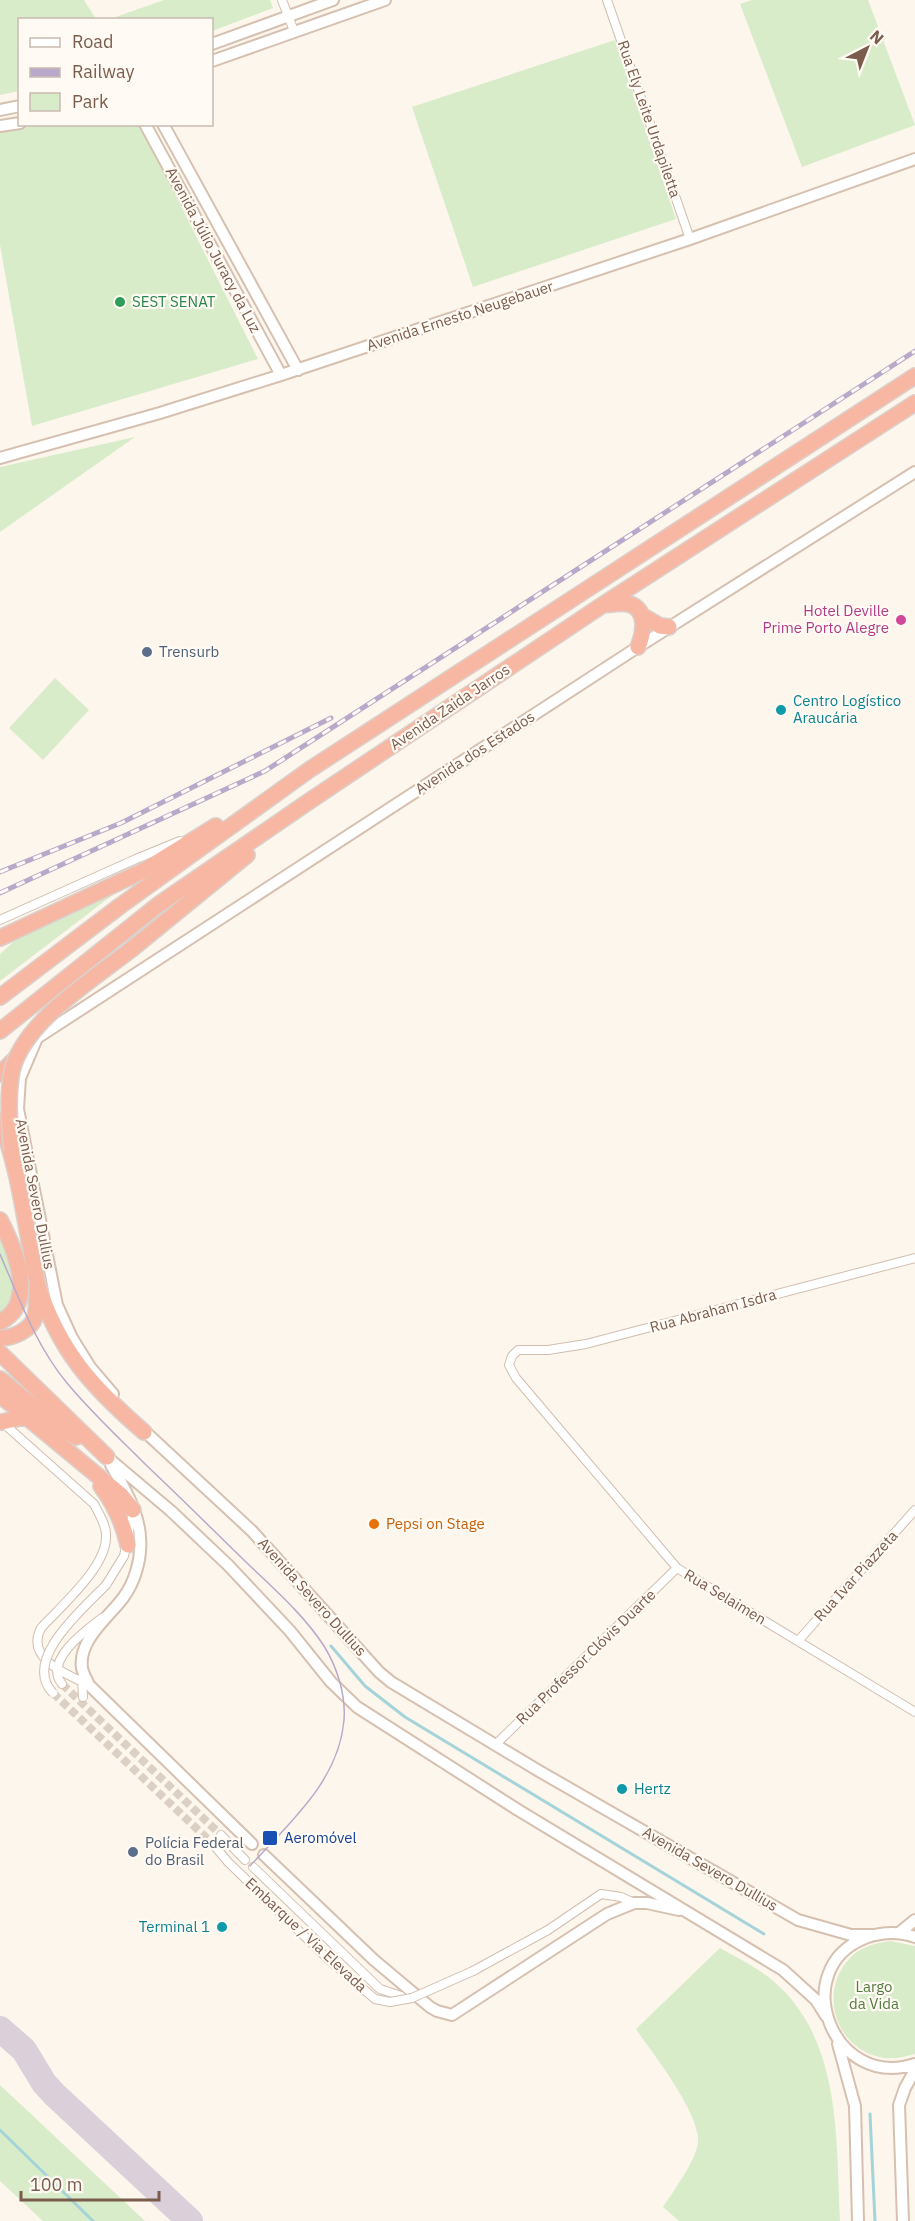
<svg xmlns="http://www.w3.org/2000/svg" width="915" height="2221" viewBox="0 0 915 2221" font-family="'IBM Plex Sans',sans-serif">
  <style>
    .green { fill: #d8ecc9 }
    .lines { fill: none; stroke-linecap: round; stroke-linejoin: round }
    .stream { stroke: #a5d3da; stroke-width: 3 }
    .taxiway { stroke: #dbcfda; stroke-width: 26 }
    .street-tunnel { stroke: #dcd0c4; stroke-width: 8; stroke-dasharray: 8 4; stroke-linecap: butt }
    .street-casing { stroke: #d1beb0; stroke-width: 10 }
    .secondary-casing { stroke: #d6c0b0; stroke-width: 14 }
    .highway-casing { stroke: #dad1cd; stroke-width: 18 }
    .street { stroke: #fff; stroke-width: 8 }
    .secondary { stroke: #fff; stroke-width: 10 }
    .highway { stroke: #f7b7a3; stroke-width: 15 }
    .tram { stroke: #b9a8c9; stroke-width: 1.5 }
    .rail-casing { stroke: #b9a8c9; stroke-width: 5 }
    .rail { stroke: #fffaf3; stroke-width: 3; stroke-dasharray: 9; stroke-linecap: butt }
    .street-bridge-casing { stroke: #d1beb0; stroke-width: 10; stroke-linecap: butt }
    .highway-bridge-casing { stroke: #dad1cd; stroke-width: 18; stroke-linecap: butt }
    .street-bridge { stroke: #fff; stroke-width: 8 }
    .highway-bridge { stroke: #f7b7a3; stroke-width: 15 }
    .leisure-dot { fill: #2e9e5b; stroke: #fffaf3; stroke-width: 2 }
    .hotel-dot { fill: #d1479c; stroke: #fffaf3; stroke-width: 2 }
    .service-dot { fill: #5c6f8a; stroke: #fffaf3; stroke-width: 2 }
    .culture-dot { fill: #0f9aa8; stroke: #fffaf3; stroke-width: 2 }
    .food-dot { fill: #e8710a; stroke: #fffaf3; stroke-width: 2 }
    .transit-dot { fill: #1a4fb4; stroke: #fffaf3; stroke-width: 2 }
    .labels { text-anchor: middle; stroke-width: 4.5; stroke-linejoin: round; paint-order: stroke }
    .street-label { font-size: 15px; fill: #7a5c4d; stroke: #fffaf3 }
    .leisure-label { font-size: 15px; fill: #27864d; stroke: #fffaf3; text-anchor: start }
    .hotel-label { font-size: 15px; fill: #b23c85; stroke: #fffaf3; text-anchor: end }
    .service-label { font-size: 15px; fill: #4e5e75; stroke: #fffaf3; text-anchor: start }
    .culture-label { font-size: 15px; fill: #0d838f; stroke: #fffaf3; text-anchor: start }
    .food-label { font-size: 15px; fill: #c56008; stroke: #fffaf3; text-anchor: start }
    .transit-label { font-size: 15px; fill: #164399; stroke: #fffaf3; text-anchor: start }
    .park-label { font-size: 15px; fill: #537a41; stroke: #fffaf3 }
  </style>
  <rect width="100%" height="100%" fill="#fdf6ec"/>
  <path class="green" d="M 0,0 L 84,0 L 96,19 L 20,20 L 19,91 L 0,95 Z
    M 164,0 L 270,0 L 273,8 L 212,31 L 212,20 L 110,19 Z
    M 752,0 L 868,0 L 915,125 L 802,167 L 740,4 Z
    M 615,40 L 676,219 L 473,287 L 412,107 Z
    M 19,124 L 140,125 L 258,359 L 32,426 L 0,245 L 0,129 Z
    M 135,437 L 0,532 L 0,467 Z
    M 55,678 L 89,710 L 43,760 L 9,728 Z
    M 123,887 L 0,981 L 0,954 L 21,935 Z
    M 0,1228 C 9,1252 23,1279 9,1303 C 7,1308 6,1311 0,1313 Z
    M 890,1941 L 915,1946 L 915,2054 C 903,2057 891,2060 879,2057 C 833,2046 818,1988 852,1956 C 863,1946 877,1943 890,1941 Z
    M 720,1948 C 736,1957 752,1965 767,1976 C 842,2033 836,2137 840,2221 L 679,2221 L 663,2207 C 673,2192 697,2159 698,2142 C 700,2113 653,2054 636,2029 Z
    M 0,2085 L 145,2221 L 43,2221 L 0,2181 Z"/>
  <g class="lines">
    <path class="stream" d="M 331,1646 L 365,1686 L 405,1717 L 764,1934
      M 870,2114 L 875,2221
      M 0,2130 L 93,2221"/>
    <path class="taxiway" d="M 0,2029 L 24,2050 L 44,2083 L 54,2094 L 190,2221"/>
    <path class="street-tunnel" d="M 62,1684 L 221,1835
      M 53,1693 L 213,1844"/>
    <defs>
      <path id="street" d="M 282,0 L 294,31
        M 607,0 L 690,239
        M 0,920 L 136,859 L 180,841
        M 915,1258 L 586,1344 L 548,1350 L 518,1350 L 512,1356 L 509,1365 L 516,1378 L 677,1568 L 915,1712
        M 3,1423 L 94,1504 C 99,1514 106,1524 106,1535 C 108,1566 61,1606 41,1628 C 25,1659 66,1674 89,1685
        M 106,1585 L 124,1556 L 133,1512
        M 798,1641 L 915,1510
        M 82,1678 L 83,1697
        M 62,1684 C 43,1661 86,1630 102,1618
        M 495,1745 L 677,1568
        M 221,1835 L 245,1860
        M 253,1867 L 380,1989 L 401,1996
        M 473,1971 L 548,1930 L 601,1894 L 621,1897 L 634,1903"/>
      <path id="secondary" d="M 212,44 L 333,0
        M 212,61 L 385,0
        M 0,110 L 20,106
        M 145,124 L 281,375
        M 163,124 L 298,370
        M 0,126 L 20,123
        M 0,458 L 160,413 L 281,375 L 690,239 L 915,159
        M 113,1394 L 90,1367 L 72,1338 L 57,1305 L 18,1109 L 20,1078 L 37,1038 L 638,647 L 915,472
        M 140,1427 L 252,1531 L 379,1672 L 391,1682 L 539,1771 L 798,1920 L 851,1935 L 874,1935
        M 107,1457 L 171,1511 L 228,1565 L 290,1631 L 331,1682 L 357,1707 L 518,1810 L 783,1970 L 816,2000 L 826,2016
        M 111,1465 C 124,1486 139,1513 140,1537 C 142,1558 135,1582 123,1598 C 108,1618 78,1640 82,1668 C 83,1674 87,1680 89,1685 L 252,1844
        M 264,1855 L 374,1960 L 430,2007 L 437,2011 L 452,2015 L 607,1914 L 634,1903 L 647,1903 L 679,1910
        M 899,1933 L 915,1920
        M 915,1937 C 898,1931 882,1932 865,1938 C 787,1969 832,2091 915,2064
        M 838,2044 L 855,2106 L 858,2221
        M 903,2221 L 899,2105 L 905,2088 L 915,2070"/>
      <path id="highway" d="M 604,605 C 612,604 622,602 629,604 C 648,609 644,633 638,647
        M 641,615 L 660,626 L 669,627
        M 0,938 L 145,870 L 216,826
        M 133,948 L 247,855
        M 0,997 L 120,906 L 309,770 L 915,376
        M 0,1031 L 158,905 L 311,800 L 601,606 L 915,403
        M 0,1074 L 20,1054
        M 0,1120 C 16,1160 22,1203 30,1245 C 33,1258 34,1272 38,1285 C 59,1351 93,1388 144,1432
        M 0,1220 C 15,1249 38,1303 0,1322
        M 0,1338 C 13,1338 31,1330 35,1317 C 37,1308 37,1297 37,1288
        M 0,1353 L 107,1457
        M 0,1379 L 49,1419 L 76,1437
        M 0,1395 L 121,1495 L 133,1510
        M 2,1422 L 20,1418 L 29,1418
        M 101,1486 C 115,1505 123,1522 128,1545"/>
    </defs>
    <use href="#street" class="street-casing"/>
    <use href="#secondary" class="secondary-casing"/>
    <use href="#highway" class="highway-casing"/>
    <use href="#street" class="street"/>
    <use href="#secondary" class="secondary"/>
    <use href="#highway" class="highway"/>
    <path class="tram" d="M 0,1254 C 19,1298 36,1346 67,1383 C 91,1412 119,1438 146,1465 C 180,1497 213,1530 247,1563 C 274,1589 304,1615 324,1646 C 337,1667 346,1695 344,1720 C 339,1781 289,1823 250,1866"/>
    <defs>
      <path id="rail" d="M 0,872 L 121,823 L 331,718
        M 0,893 L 265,771 L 915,351"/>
    </defs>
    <use href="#rail" class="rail-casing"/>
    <use href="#rail" class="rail"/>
    <defs>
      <path id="street-bridge" d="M 53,1693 C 21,1660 84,1608 106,1585
        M 213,1844 L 228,1862 L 328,1959 L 375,1999 L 390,2002 L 412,1998 L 473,1971"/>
      <path id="highway-bridge" d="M 12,1150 C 9,1124 7,1097 12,1071 C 23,1022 95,978 133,948"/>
    </defs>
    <use href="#street-bridge" class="street-bridge-casing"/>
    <use href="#highway-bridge" class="highway-bridge-casing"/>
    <use href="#street-bridge" class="street-bridge"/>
    <use href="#highway-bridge" class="highway-bridge"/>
  </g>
  <circle class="leisure-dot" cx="120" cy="302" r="6"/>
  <circle class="hotel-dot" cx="901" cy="620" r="6"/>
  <g class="service-dot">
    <circle cx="147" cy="652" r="6"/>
    <circle cx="133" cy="1852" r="6"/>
  </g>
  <g class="culture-dot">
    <circle cx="781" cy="710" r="6"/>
    <circle cx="622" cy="1789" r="6"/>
    <circle cx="222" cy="1927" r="6"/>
  </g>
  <circle class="food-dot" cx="374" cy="1524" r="6"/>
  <rect class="transit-dot" x="262" y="1830" width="16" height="16" rx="3"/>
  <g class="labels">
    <g class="street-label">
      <text transform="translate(649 119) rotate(71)" y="5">Rua Ely Leite Urdapiletta</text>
      <text transform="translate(213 250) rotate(62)" y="5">Avenida Júlio Juracy da Luz</text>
      <text transform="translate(460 316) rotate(-18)" y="5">Avenida Ernesto Neugebauer</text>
      <text transform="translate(450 707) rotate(-34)" y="5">Avenida Zaida Jarros</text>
      <text transform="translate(475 753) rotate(-33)" y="5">Avenida dos Estados</text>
      <text transform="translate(35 1194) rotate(79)" y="5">Avenida Severo Dullius</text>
      <text transform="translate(713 1311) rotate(-15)" y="5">Rua Abraham Isdra</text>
      <text transform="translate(856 1576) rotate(-48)" y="5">Rua Ivar Piazzeta</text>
      <text transform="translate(312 1597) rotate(48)" y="5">Avenida Severo Dullius</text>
      <text transform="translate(725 1597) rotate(31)" y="5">Rua Selaimen</text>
      <text transform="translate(586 1657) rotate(-44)" y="5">Rua Professor Clóvis Duarte</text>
      <text transform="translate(710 1869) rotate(30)" y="5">Avenida Severo Dullius</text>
      <text transform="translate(306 1935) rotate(43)" y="5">Embarque / Via Elevada</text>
    </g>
    <g class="leisure-label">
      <text x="132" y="307">SEST SENAT</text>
    </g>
    <g class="hotel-label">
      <text x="889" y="616">Hotel Deville<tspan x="889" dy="17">Prime Porto Alegre</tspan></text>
    </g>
    <g class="service-label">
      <text x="159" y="657">Trensurb</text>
      <text x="145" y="1848">Polícia Federal<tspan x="145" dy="17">do Brasil</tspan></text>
    </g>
    <g class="culture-label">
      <text x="793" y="706">Centro Logístico<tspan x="793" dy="17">Araucária</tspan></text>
      <text x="634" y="1794">Hertz</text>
      <text x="210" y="1932" text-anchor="end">Terminal 1</text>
    </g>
    <g class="food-label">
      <text x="386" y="1529">Pepsi on Stage</text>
    </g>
    <g class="transit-label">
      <text x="284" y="1843">Aeromóvel</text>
    </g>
    <g class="park-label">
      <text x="874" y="1992">Largo<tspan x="874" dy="17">da Vida</tspan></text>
    </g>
  </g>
  <rect x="18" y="18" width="195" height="108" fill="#fffaf3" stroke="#cabbb1" stroke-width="1.5"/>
  <rect x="30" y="38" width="30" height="9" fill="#ffffff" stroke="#cabbb1" stroke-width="1.5"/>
  <text x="72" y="48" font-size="18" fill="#7a5c4d">Road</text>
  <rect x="30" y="68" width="30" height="9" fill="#b9a8c9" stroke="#cabbb1" stroke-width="1.5"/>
  <text x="72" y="78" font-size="18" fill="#7a5c4d">Railway</text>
  <rect x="30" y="93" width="30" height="18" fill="#d8ecc9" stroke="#cabbb1" stroke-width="1.5"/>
  <text x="72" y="108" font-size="18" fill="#7a5c4d">Park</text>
  <g transform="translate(867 48) rotate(42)" stroke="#fffaf3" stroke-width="4.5" paint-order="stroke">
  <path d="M0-4.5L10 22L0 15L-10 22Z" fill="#7a5c4d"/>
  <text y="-9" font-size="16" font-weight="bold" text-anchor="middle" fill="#7a5c4d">N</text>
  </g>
  <path d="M21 2191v9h138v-9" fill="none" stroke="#7a5c4d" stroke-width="3"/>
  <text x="30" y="2191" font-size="18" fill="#7a5c4d" stroke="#fffaf3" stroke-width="4.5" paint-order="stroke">100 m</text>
</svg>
